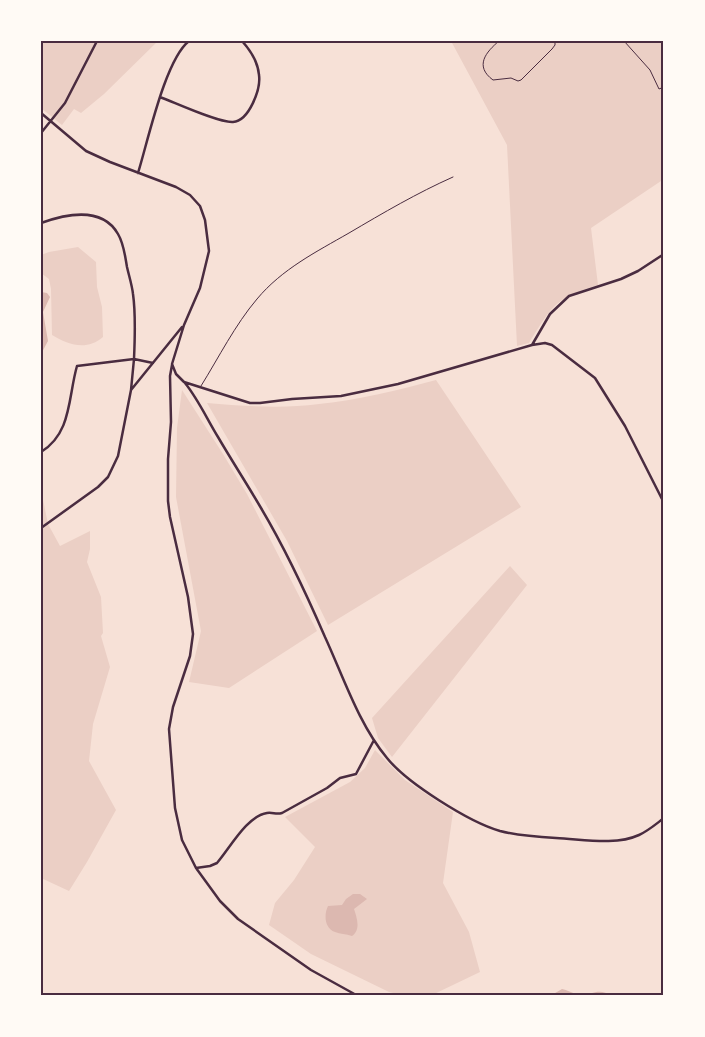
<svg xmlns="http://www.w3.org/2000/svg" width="705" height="1037" viewBox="0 0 705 1037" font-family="'Archivo Narrow',sans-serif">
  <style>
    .green { fill: #ebcfc5 }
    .water { fill: #dcb8b0 }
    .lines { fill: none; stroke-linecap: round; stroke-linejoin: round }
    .path { stroke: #4a2c40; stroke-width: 1 }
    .service { stroke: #4a2c40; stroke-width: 1 }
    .minor { stroke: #4a2c40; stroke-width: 2.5 }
    .neatline { fill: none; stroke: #4a2c40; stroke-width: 2 }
  </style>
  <rect width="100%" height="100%" fill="#f7e1d7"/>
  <path class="green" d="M 41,41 L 158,41 L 104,94 L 81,113 L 74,109 L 62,125 L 41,108 Z
    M 451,41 L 664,41 L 664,179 L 591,228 L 598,285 C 554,299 553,305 529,343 L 517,346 L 507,145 Z
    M 78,247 L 96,262 L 97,287 L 102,307 L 103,337 C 87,351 68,345 52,335 L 51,289 L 49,279 L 41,273 L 41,255 L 49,252 Z
    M 436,380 L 521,507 L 328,625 L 287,541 L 207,403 C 244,406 282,409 319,404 C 359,400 398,390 436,380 Z
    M 182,390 L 223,454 L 247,494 L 317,631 L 229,688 L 189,682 L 201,631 L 176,497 L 177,428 Z
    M 41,490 L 48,524 L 60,546 L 90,531 L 90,549 L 87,562 L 101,597 L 103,633 L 101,636 L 110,667 L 93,724 L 89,761 L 116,810 L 87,862 L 69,891 L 41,878 Z
    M 510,566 L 527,585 L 392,757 L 378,738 L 372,718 Z
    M 375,750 L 405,780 L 453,812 L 443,883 L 469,932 L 480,972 L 430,996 L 406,996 L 389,992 L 311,954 L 269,925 L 275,903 L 294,880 L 315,847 L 285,817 L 350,782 L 365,768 Z"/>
  <path class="water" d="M 41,292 L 47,293 L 50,297 L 43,312 L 48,341 L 41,354 Z
    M 353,894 L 360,894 L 367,899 L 354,909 C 357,918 361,930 352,936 C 346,934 340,934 335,932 C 324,928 324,914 328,906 L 342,905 L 346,899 Z
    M 562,989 C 567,990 572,993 577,994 C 591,997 597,986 612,996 L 550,996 Z"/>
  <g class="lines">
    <path class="path" d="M 499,41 C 486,52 474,66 493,80 L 511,78 L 518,81 L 521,80 L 552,49 L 555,45 L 555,41
      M 624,41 L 650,70 L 659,89 L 664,87"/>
    <path class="service" d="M 201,386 C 219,357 235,325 257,299 C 282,269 316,252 349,233 C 383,213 417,193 453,177"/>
    <path class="minor" d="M 160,97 C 176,103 219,123 233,122 C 249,121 261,89 259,75 C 258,62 251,51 242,41
      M 41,113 L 86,151 L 110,162 L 176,187 L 190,195 L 200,206 L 205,220 L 209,251 L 200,288 L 184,325 L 172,364 L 176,374 L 184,382 L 250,403 L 260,403 L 292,399 L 341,396 L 398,384 L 532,345 L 545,343 L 552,345 L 595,378 L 625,426 L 664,503
      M 41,133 L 65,103 L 97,41
      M 138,173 C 148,141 165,60 189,41
      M 41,223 C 66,214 102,206 118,234 C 124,244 125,256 127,267 C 129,276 132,285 133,294 C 136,315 135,337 134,359 L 153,363
      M 532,345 L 550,314 L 569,296 L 621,279 L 638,271 L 664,254
      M 172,365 L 170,376 L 171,422 L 168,459 L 168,501 L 170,517 L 188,597 L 193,634 L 190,656 L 173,707 L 169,729 L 175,808 L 182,840 L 196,868 L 220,901 L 238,919 L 311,970 L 358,996
      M 185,383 C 198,399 207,419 218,437 C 232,461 247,484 261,508 C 286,550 306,593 325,637 C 343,676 359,725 387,758 C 407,783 469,822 500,831 C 519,836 537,837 556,838 C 582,839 615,846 639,835 C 648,831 656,824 664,818
      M 41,452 C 72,433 68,397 77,366 L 134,359 L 131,390
      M 41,528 L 98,487 L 108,477 L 118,456 L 131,390 L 182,327
      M 196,868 L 210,866 L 217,863 C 230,848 247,816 267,813 C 273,812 276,815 282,813 L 327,788 L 340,778 L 356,774 L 374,740"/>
  </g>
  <rect width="705" height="1037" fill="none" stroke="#fffaf5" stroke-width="85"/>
  <rect x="42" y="42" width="620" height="952" class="neatline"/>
</svg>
